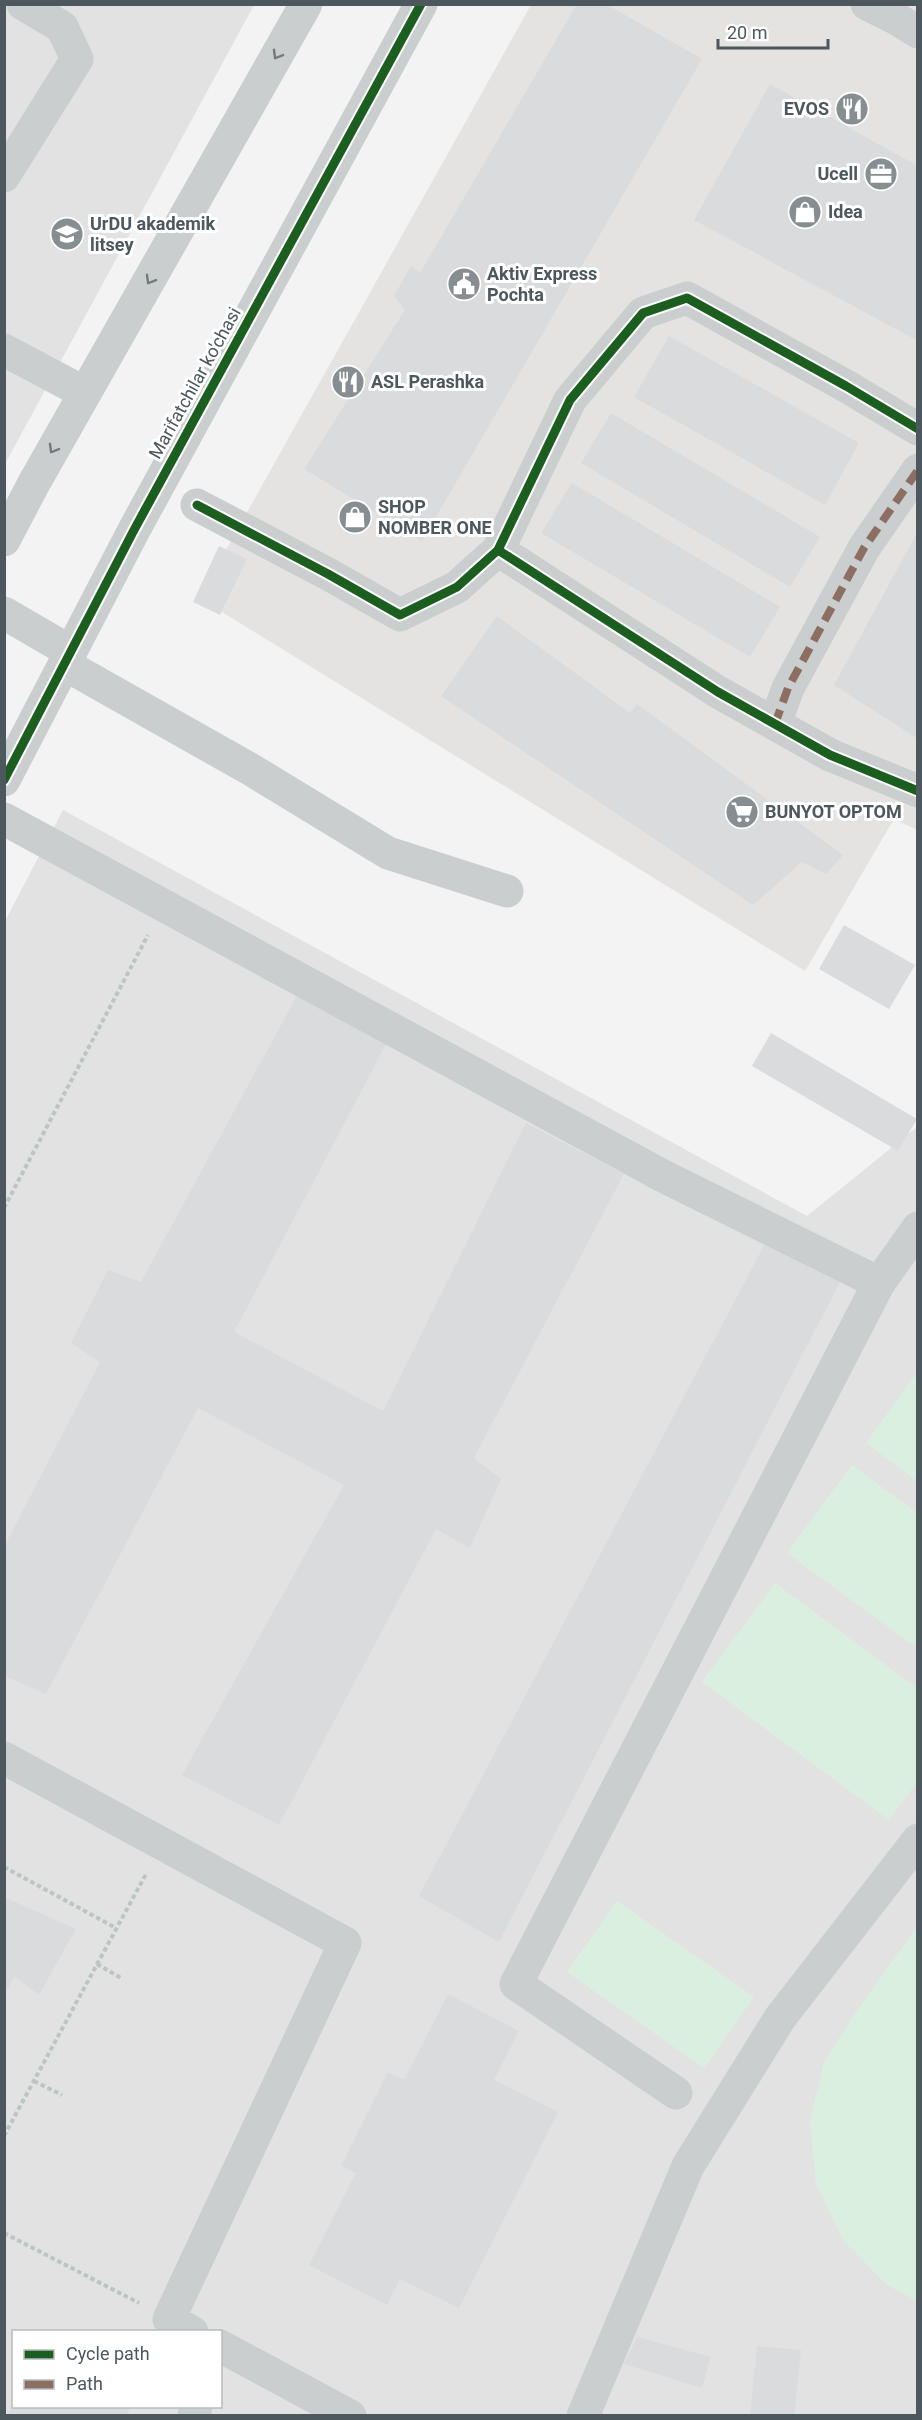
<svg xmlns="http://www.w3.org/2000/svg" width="922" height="2420" viewBox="0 0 922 2420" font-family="Roboto,sans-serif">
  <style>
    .commercial { fill: #e4e3e1 }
    .education { fill: #e2e2e3; fill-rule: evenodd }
    .green { fill: #dbefe1 }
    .building { fill: #dadbdc }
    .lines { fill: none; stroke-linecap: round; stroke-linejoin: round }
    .path { stroke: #bcc5c2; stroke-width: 4; stroke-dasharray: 4.5 3; stroke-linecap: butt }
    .minor { stroke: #cbcecf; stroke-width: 33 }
    .quiet { stroke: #8d6e63; stroke-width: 8; stroke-dasharray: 15 8; stroke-linecap: butt }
    .cycleway-casing { stroke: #fff; stroke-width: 13 }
    .cycleway { stroke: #1b5e20; stroke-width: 9 }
    .oneway { stroke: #727b80 }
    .labels { text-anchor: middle; stroke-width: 6; stroke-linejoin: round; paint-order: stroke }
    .poi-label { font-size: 18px; font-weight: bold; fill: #4c575e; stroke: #fff; text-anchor: start }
    .street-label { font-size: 18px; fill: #4c575e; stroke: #fff }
  </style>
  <rect width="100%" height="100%" fill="#f4f3f3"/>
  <path class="commercial" d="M 531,5 L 917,5 L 917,830 L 894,819 L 805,971 L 199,598 Z"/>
  <path class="education" d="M 5,5 L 254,5 L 5,464 Z
    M 63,810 L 807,1216 L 917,1127 L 917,2415 L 5,2415 L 4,923 ZM 14,2332 L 220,2332 L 220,2406 L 14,2406 Z"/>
  <path class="green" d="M 917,1373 L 917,1481 L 866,1443 Z
    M 852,1465 L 917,1513 L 917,1648 L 787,1553 Z
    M 775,1583 L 917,1688 L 917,1782 L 889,1820 L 702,1682 Z
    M 617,1901 L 754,1997 L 704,2068 L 567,1972 Z
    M 917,1927 L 918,2301 L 917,2301 L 887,2285 L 843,2240 L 816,2184 L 810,2122 L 824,2062 L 858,2009 Z"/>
  <path class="building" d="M 577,4 L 606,4 L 702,59 L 422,541 L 304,469 L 405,310 L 394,296 L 411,266 L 420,273 Z
    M 770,84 L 918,166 L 918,341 L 694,220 Z
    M 669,336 L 859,443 L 825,505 L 634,397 Z
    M 611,413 L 820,537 L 790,587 L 581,463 Z
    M 572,483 L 780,607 L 750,657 L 541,533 Z
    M 918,531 L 918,739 L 834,685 Z
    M 219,546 L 247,559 L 220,615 L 193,602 Z
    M 497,616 L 630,713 L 637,704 L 843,855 L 826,874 L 802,862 L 753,905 L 441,696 Z
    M 844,925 L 915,965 L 889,1009 L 819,969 Z
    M 300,990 L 390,1037 L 234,1332 L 383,1411 L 526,1123 L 624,1174 L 474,1458 L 501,1479 L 470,1548 L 436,1529 L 279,1825 L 182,1775 L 344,1485 L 198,1408 L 46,1694 L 4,1676 L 4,1547 L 100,1362 L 71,1343 L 108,1270 L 141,1282 Z
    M 771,1033 L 917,1119 L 898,1151 L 752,1066 Z
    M 767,1240 L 842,1278 L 499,1942 L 419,1896 Z
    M 4,1897 L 76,1929 L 39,1995 L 14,1976 L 4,1997 Z
    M 448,1994 L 519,2031 L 494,2080 L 558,2112 L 459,2308 L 400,2279 L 387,2305 L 309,2265 L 356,2173 L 341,2166 L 388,2072 L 404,2080 Z
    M 637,2337 L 711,2357 L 702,2388 L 624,2364 Z
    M 757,2346 L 801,2350 L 794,2416 L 750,2416 Z
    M 14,2402 L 14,2406 L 130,2408 L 126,2416 L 7,2416 Z"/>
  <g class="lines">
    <path class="path" d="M 4,1208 L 148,935
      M 4,1867 L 116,1928
      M 97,1964 L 121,1978
      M 34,2081 L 62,2095
      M 4,2136 L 146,1874
      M 4,2233 L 139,2303"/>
    <path class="minor" d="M 867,4 L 897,19 L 918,32
      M 4,176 L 77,59 L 62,27 L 23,4
      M 4,350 L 85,393
      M 197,505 L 328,574 L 400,615 L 457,587 L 498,550 L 718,692 L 830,755 L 918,791
      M 4,540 L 34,483 L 306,4
      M 498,550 L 570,400 L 643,313 L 687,298 L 846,386 L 918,429
      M 4,613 L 71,652
      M 64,664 L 250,769 L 388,853 L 507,891
      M 775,724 L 788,688 L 864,548 L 918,470
      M 4,780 L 134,530 L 421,4
      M 4,819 L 663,1176 L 879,1283
      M 4,1758 L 345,1943 L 169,2319 L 192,2332
      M 676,2093 L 516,1984 L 879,1283 L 918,1228
      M 220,2346 L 350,2416
      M 194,2416 L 196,2406
      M 583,2416 L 688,2166 L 780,2018 L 918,1840"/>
    <path class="quiet" d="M 775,724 L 788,688 L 864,548 L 918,470"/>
    <defs>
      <path id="cycleway" d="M 197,505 L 328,574 L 400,615 L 457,587 L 498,550 L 718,692 L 830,755 L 918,791
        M 498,550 L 570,400 L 643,313 L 687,298 L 846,386 L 918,429
        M 4,780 L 134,530 L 421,4"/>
    </defs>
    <use href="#cycleway" class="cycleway-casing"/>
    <use href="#cycleway" class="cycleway"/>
  </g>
  <defs><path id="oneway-chevron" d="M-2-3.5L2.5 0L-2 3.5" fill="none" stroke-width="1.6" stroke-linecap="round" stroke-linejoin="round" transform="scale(1.5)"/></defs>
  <g class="oneway">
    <use href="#oneway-chevron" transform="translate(277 55) rotate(120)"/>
    <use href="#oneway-chevron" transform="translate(150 280) rotate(120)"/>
    <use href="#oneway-chevron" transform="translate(53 449) rotate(120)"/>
  </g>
  <defs>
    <symbol id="restaurant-disc" viewBox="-11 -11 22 22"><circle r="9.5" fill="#878e92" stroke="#fff"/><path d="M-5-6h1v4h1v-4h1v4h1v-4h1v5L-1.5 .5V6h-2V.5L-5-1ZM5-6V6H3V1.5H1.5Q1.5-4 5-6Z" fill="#fff"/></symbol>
    <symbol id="office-disc" viewBox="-11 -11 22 22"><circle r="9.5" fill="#878e92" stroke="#fff"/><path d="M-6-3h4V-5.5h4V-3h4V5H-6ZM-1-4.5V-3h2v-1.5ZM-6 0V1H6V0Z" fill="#fff"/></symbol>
    <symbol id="shop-disc" viewBox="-11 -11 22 22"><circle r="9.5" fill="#878e92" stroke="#fff"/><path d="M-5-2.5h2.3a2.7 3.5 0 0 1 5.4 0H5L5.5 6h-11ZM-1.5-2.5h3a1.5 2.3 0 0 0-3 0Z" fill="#fff"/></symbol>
    <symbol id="school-disc" viewBox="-11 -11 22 22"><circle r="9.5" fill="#878e92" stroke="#fff"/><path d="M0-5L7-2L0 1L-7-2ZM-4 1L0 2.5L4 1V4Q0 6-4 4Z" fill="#fff"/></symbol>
    <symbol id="civic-disc" viewBox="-11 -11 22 22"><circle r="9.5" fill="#878e92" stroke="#fff"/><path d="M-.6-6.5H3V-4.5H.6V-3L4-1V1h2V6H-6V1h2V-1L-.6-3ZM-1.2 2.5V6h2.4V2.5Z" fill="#fff"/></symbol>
    <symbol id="supermarket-disc" viewBox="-11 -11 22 22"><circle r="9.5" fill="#878e92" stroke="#fff"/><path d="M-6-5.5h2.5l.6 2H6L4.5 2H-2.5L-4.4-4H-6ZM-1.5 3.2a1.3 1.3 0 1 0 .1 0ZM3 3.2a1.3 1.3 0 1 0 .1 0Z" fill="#fff"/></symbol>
  </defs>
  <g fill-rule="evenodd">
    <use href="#restaurant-disc" x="833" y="90" width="38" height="38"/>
    <use href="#office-disc" x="862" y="155" width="38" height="38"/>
    <use href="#shop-disc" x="786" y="193" width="38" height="38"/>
    <use href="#school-disc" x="48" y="215" width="38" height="38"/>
    <use href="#civic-disc" x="445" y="265" width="38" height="38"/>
    <use href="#restaurant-disc" x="329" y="363" width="38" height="38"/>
    <use href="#shop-disc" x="336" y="498" width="38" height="38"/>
    <use href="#supermarket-disc" x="723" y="793" width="38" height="38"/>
  </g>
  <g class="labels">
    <g class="poi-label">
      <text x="829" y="115" text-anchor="end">EVOS</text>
      <text x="858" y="180" text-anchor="end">Ucell</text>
      <text x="828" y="218">Idea</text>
      <text x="90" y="230">UrDU akademik<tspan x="90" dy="21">litsey</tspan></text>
      <text x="487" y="280">Aktiv Express<tspan x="487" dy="21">Pochta</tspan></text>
      <text x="371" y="388">ASL Perashka</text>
      <text x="378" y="513">SHOP<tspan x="378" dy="21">NOMBER ONE</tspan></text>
      <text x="765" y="818">BUNYOT OPTOM</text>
    </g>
    <g class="street-label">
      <text transform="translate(195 383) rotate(-61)" y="6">Marifatchilar ko'chasi</text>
    </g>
  </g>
  <rect width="922" height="2420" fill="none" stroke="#4c575e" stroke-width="12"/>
  <rect x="12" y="2330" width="210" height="78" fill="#ffffff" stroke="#b7bcbf" stroke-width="1.5"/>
  <rect x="24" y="2350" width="30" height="9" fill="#1b5e20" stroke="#b7bcbf" stroke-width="1.5"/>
  <text x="66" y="2360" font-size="18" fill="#4c575e">Cycle path</text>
  <rect x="24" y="2380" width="30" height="9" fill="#8d6e63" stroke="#b7bcbf" stroke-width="1.5"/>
  <text x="66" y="2390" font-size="18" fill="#4c575e">Path</text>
  <path d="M718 39v9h110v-9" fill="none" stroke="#4c575e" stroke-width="3"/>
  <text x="727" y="39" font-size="18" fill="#4c575e" stroke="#ffffff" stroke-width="4.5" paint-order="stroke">20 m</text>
</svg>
